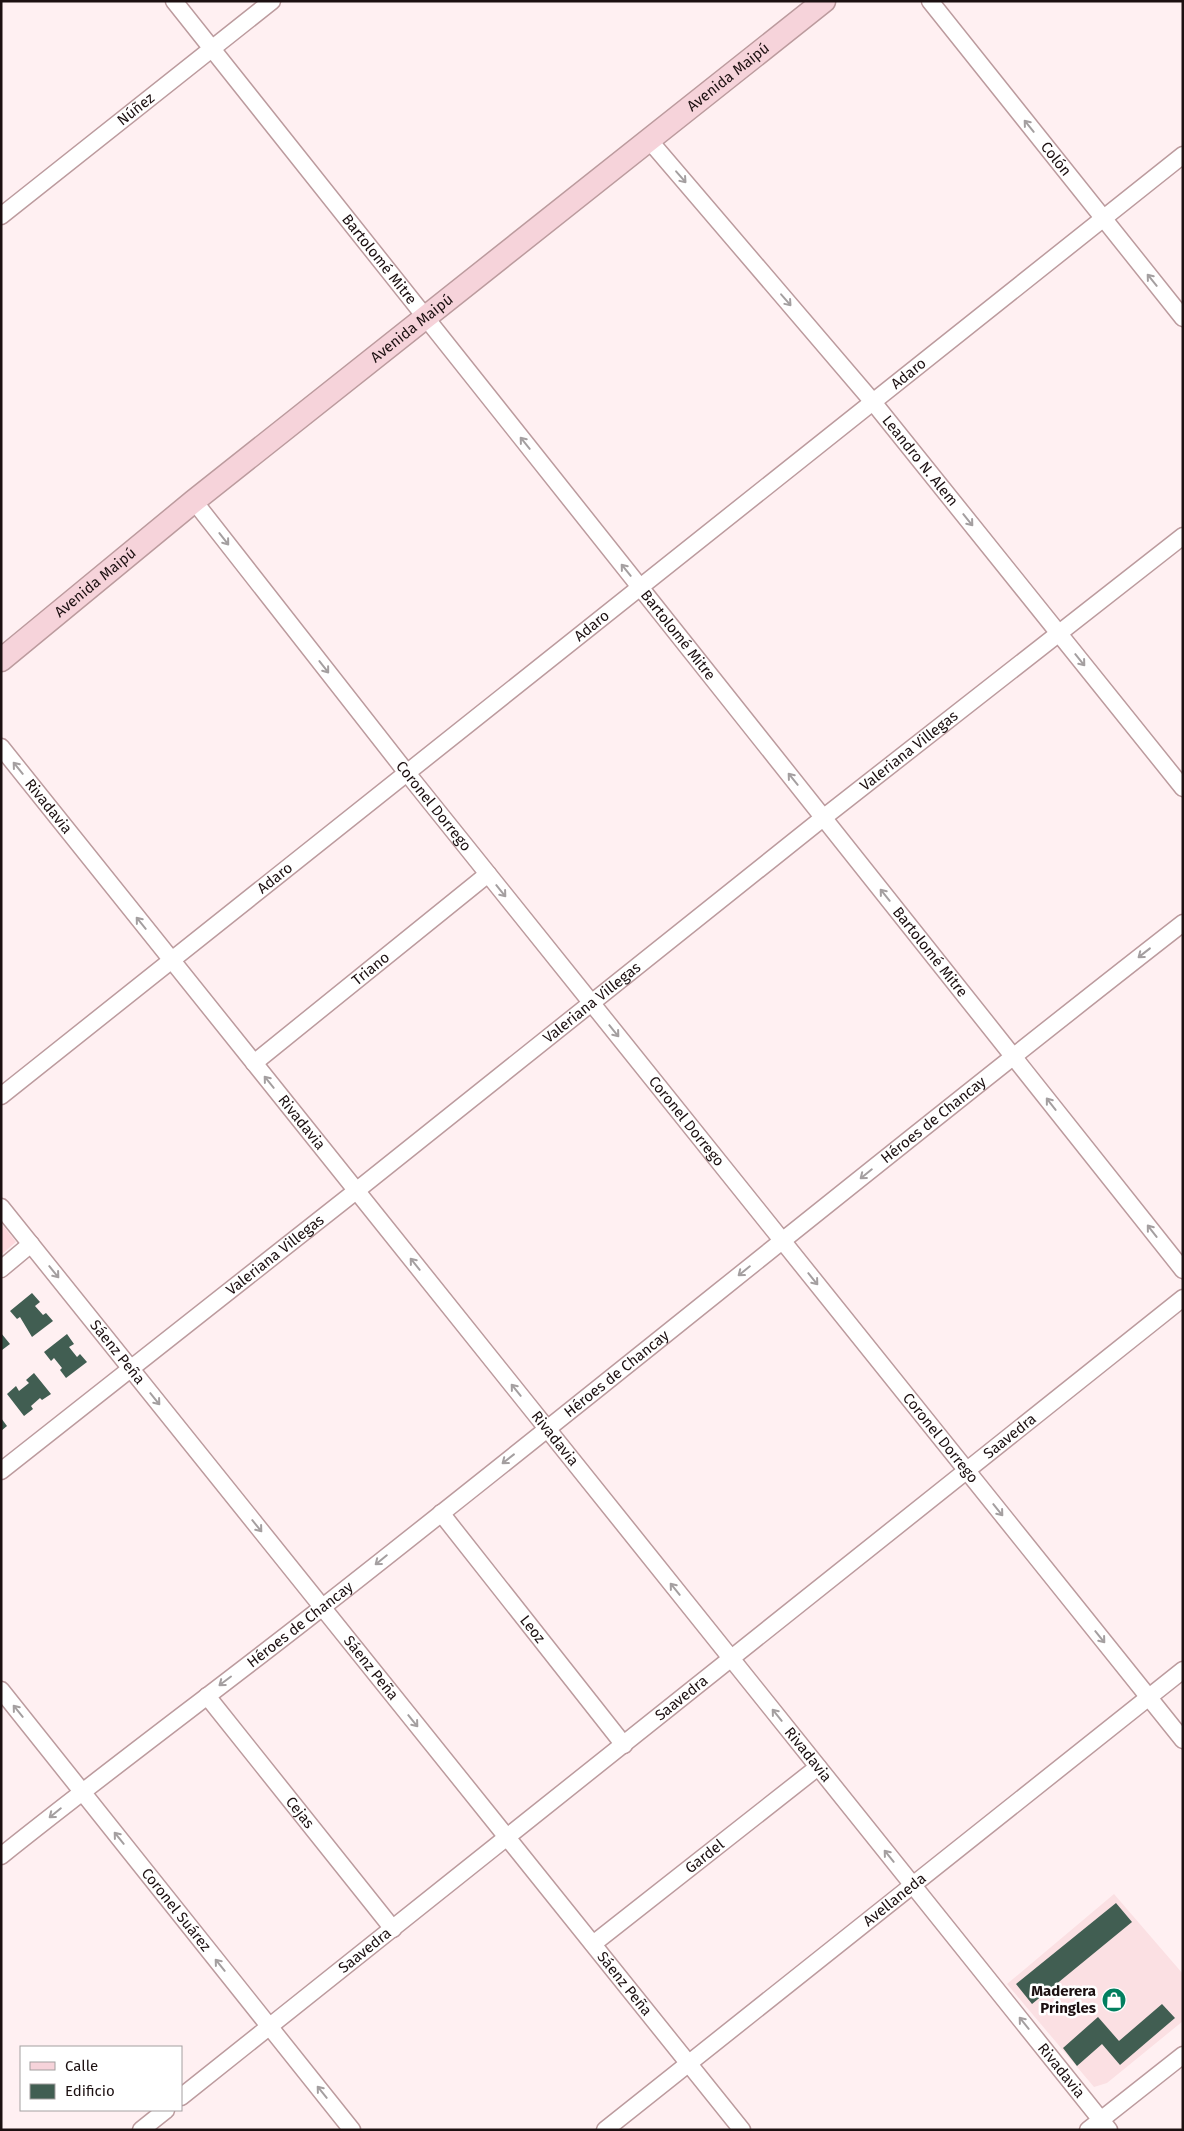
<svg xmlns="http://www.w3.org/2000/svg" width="1184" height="2131" viewBox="0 0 1184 2131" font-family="'Fira Sans',sans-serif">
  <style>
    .built { fill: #fbe0e3 }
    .green { fill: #ffd9de }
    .building { fill: #415e52 }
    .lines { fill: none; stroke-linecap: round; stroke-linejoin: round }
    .street-casing { stroke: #bc9b9e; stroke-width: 19 }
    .secondary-casing { stroke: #bc9b9e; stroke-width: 25 }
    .street { stroke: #fff; stroke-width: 16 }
    .secondary { stroke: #f6d3da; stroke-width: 22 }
    .oneway { stroke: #a49fa0 }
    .labels { text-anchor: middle; stroke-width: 5; stroke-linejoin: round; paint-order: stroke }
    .street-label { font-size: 15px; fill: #1c1011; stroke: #fff }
    .poi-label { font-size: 15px; font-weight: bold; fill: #1c1011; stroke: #fff; text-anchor: end }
  </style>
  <rect width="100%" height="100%" fill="#fff0f2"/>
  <path class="built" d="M 1114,1894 L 1183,1974 L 1183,2021 L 1107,2083 L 1094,2087 L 1007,1984 Z"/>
  <path class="green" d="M 1,1223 L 16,1242 L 1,1255 Z"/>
  <path class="building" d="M 32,1293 L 40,1302 L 35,1306 L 43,1315 L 46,1313 L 53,1321 L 32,1337 L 20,1317 L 17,1319 L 10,1311 Z
    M 1,1333 L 10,1344 L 2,1350 L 1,1350 Z
    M 67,1334 L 74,1344 L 69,1347 L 77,1357 L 80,1354 L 87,1362 L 66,1378 L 60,1370 L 62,1368 L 54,1358 L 51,1361 L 44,1352 Z
    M 34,1373 L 51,1394 L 42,1400 L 40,1398 L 31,1406 L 33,1409 L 24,1416 L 7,1394 L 16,1386 L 19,1391 L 29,1383 L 26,1380 Z
    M 1,1418 L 7,1426 L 1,1431 Z
    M 1116,1903 L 1132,1922 L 1032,2004 L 1016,1984 Z
    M 1162,2004 L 1175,2018 L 1120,2065 L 1102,2044 L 1077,2066 L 1063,2048 L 1098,2017 L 1119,2041 Z"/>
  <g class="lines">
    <defs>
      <g id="street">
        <path id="s1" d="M 174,1 L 1183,1270"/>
        <path id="s2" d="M 930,1 L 1183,318"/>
        <path id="s3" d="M 649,140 L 873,402 L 1183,788"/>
        <path id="s4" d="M 1,216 L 272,1"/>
        <path id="s5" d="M 194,501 L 407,773 L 1183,1740"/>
        <path id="s6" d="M 1,747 L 1109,2130"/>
        <path id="s7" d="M 254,1063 L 488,874"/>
        <path id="s8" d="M 1,1096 L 1183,155"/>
        <path id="s9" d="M 1,1207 L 742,2130"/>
        <path d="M 1,1269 L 31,1244"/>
        <path id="s10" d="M 1,1471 L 356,1191 L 823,818 L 1183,536"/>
        <path id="s11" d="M 441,1513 L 624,1745"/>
        <path id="s12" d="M 1,1690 L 352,2130"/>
        <path id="s13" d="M 207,1696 L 393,1929"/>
        <path id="s14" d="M 1,1856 C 107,1771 217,1690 324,1606 C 612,1380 894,1148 1183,923"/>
        <path id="s15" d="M 593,1944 L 818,1767"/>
        <path id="s16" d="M 181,2097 L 1183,1298"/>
        <path d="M 141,2130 L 166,2110"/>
        <path id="s17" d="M 605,2130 L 1183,1670"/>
        <path d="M 1088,2130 L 1183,2055"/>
      </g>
      <g id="secondary">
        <path id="s18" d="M 1,660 L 194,501 L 824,1"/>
      </g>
    </defs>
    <use href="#street" class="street-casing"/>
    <use href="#secondary" class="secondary-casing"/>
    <use href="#street" class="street"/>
    <use href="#secondary" class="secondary"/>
  </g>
  <defs><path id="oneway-shaft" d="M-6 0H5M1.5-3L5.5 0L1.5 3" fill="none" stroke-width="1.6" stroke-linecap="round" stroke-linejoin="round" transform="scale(1.25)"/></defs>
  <g class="oneway">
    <use href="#oneway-shaft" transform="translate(1029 126) rotate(-129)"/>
    <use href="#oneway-shaft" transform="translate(681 177) rotate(49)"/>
    <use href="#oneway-shaft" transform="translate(1152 280) rotate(-129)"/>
    <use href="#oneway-shaft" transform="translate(786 300) rotate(49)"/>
    <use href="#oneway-shaft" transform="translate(525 443) rotate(-129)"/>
    <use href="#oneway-shaft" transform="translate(968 520) rotate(51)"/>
    <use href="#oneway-shaft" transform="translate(224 539) rotate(52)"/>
    <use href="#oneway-shaft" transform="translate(626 570) rotate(-129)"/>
    <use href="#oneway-shaft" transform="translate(1080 660) rotate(51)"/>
    <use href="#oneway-shaft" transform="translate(324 667) rotate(52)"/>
    <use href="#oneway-shaft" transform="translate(18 768) rotate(-129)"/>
    <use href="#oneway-shaft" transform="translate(793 779) rotate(-129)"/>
    <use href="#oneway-shaft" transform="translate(501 891) rotate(51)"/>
    <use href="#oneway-shaft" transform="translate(885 895) rotate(-129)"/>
    <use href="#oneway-shaft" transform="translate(141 923) rotate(-129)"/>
    <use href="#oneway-shaft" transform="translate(1144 953) rotate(142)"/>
    <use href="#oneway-shaft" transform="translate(614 1031) rotate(51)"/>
    <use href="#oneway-shaft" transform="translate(269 1082) rotate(-129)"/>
    <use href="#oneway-shaft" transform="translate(1051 1104) rotate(-128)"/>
    <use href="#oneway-shaft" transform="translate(866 1174) rotate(141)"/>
    <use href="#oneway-shaft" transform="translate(1152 1231) rotate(-128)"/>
    <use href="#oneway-shaft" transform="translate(415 1264) rotate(-129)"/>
    <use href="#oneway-shaft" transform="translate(744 1271) rotate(141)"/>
    <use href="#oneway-shaft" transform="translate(54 1272) rotate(51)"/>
    <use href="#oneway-shaft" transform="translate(813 1279) rotate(51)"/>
    <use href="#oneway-shaft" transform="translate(516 1390) rotate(-129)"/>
    <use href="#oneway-shaft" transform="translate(155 1399) rotate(51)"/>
    <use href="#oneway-shaft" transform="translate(508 1459) rotate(142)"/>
    <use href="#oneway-shaft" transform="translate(998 1510) rotate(51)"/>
    <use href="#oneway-shaft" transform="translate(257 1526) rotate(51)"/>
    <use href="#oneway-shaft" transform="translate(381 1560) rotate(141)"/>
    <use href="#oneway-shaft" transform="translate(675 1589) rotate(-129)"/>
    <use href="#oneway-shaft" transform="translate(1100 1637) rotate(51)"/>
    <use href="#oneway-shaft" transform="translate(225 1681) rotate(143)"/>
    <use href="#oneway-shaft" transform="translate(18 1711) rotate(-129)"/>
    <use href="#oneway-shaft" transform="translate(777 1715) rotate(-129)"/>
    <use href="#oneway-shaft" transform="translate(413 1721) rotate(51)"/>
    <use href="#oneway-shaft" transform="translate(55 1813) rotate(141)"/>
    <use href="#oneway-shaft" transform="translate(119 1838) rotate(-129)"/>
    <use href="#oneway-shaft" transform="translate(889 1856) rotate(-129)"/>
    <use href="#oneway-shaft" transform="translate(220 1965) rotate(-129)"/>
    <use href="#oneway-shaft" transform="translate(1024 2023) rotate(-129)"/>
    <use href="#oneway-shaft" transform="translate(322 2092) rotate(-129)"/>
  </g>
  <defs>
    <symbol id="shop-disc" viewBox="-11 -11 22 22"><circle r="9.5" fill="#027f5f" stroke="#fff"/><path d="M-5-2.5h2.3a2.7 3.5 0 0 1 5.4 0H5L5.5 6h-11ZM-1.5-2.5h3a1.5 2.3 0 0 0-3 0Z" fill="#fff"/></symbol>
  </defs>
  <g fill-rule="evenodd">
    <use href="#shop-disc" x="1100" y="1986" width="28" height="28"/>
  </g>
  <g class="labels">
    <g class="street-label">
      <text dy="5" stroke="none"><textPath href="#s18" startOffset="932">Avenida Maipú</textPath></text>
      <text dy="5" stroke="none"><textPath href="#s4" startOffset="172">Núñez</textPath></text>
      <text dy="5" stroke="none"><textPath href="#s2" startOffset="202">Colón</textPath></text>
      <text dy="5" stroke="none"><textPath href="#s1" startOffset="330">Bartolomé Mitre</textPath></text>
      <text dy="5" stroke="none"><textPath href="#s18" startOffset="528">Avenida Maipú</textPath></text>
      <text dy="5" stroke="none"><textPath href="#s8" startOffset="1160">Adaro</textPath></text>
      <text dy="5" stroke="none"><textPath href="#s3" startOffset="420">Leandro N. Alem</textPath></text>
      <text dy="5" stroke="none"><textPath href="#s18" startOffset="122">Avenida Maipú</textPath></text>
      <text dy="5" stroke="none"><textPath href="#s8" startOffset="755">Adaro</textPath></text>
      <text dy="5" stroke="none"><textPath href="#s1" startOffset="810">Bartolomé Mitre</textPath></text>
      <text dy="5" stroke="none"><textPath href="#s10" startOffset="1159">Valeriana Villegas</textPath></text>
      <text dy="5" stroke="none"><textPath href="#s5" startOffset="388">Coronel Dorrego</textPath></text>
      <text dy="5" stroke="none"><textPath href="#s6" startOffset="76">Rivadavia</textPath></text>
      <text dy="5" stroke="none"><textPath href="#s8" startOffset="350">Adaro</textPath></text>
      <text dy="5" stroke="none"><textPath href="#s1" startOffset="1215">Bartolomé Mitre</textPath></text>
      <text dy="5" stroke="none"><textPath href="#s7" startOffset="150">Triano</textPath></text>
      <text dy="5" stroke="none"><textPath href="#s10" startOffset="754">Valeriana Villegas</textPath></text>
      <text dy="5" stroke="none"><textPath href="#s14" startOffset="1188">Héroes de Chancay</textPath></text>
      <text dy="5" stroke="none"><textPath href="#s5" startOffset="792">Coronel Dorrego</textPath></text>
      <text dy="5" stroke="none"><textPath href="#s6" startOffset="481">Rivadavia</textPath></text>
      <text dy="5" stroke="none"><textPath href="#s10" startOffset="349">Valeriana Villegas</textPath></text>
      <text dy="5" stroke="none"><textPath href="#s9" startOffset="186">Sáenz Peña</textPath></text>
      <text dy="5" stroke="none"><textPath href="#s14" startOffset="782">Héroes de Chancay</textPath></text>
      <text dy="5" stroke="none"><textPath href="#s16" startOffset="1060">Saavedra</textPath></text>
      <text dy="5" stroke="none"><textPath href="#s5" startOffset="1198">Coronel Dorrego</textPath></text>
      <text dy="5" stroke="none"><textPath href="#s6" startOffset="886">Rivadavia</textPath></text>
      <text dy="5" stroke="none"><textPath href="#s14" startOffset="378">Héroes de Chancay</textPath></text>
      <text dy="5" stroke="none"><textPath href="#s11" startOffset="148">Leoz</textPath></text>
      <text dy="5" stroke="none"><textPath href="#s9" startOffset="591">Sáenz Peña</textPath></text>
      <text dy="5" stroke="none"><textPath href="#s16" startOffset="640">Saavedra</textPath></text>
      <text dy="5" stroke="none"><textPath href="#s6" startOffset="1291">Rivadavia</textPath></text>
      <text dy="5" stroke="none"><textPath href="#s13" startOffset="149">Cejas</textPath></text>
      <text dy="5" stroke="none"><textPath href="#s15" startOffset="142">Gardel</textPath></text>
      <text dy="5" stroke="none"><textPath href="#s17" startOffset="370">Avellaneda</textPath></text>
      <text dy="5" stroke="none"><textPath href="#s12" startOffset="281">Coronel Suárez</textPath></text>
      <text dy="5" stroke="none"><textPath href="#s16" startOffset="235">Saavedra</textPath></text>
      <text dy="5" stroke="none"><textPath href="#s9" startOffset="996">Sáenz Peña</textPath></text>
      <text dy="5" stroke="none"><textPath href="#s6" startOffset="1696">Rivadavia</textPath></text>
    </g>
    <g class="poi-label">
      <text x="1096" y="1996">Maderera<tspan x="1096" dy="17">Pringles</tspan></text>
    </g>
  </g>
  <rect width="1184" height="2131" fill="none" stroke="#1c1011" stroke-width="5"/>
  <rect x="20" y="2046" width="162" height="65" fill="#ffffff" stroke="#a49fa0"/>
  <rect x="30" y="2062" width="25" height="8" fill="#f6d3da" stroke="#a49fa0"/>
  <text x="65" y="2071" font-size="15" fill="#1c1011">Calle</text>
  <rect x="30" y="2084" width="25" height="15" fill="#415e52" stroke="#a49fa0"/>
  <text x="65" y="2096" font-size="15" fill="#1c1011">Edificio</text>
</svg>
